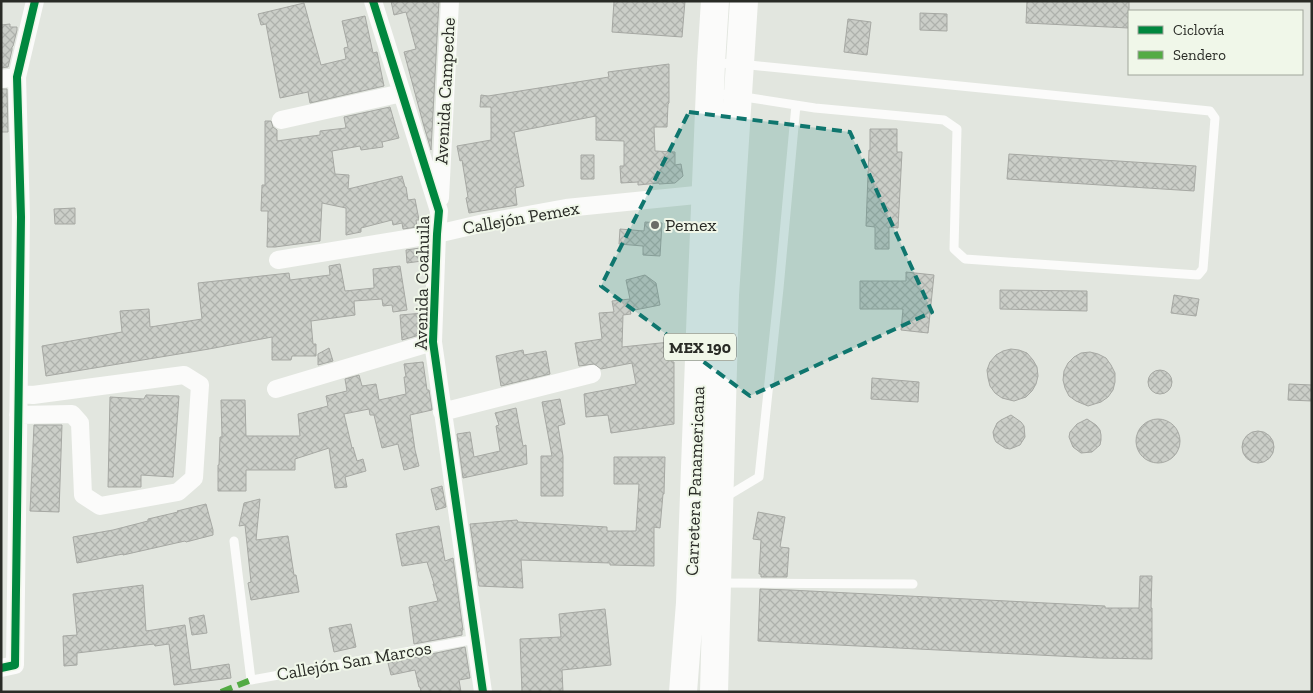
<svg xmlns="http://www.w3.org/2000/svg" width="1313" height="693" viewBox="0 0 1313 693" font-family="'Zilla Slab',serif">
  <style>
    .building { fill: url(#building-cross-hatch); stroke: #a6a8a3 }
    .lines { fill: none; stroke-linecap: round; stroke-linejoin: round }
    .service { stroke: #fbfbfa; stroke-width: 9 }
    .minor { stroke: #fbfbfa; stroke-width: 18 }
    .primary { stroke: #fbfbfa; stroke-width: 28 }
    .quiet { stroke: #53ab44; stroke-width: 6; stroke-dasharray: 12 6; stroke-linecap: butt }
    .cycleway-casing { stroke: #f0f7e9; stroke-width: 11 }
    .cycleway { stroke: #00873e; stroke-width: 8 }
    .marked { fill: #0f766e; fill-opacity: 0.2; stroke: #0f766e; stroke-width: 4; stroke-dasharray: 10 6; stroke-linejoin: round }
    .poi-dot { fill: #6a6c67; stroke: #f0f7e9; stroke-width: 2 }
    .labels { text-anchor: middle; stroke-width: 4; stroke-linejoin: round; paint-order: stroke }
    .shield { fill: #f0f7e9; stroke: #656860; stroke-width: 1 }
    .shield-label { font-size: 16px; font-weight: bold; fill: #292b26 }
    .street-label { font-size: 18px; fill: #292b26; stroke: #f0f7e9 }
    .poi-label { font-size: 18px; fill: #292b26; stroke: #f0f7e9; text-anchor: start }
  </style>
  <defs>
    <pattern id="building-cross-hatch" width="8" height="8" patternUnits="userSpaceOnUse" patternTransform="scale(1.25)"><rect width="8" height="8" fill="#cbcec8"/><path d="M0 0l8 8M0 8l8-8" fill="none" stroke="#aeb1ac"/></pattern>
  </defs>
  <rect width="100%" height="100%" fill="#e2e6df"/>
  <path class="building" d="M 391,1 L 439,1 L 431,150 L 423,123 L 404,52 L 416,49 L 406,12 L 394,15 Z
    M 614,1 L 685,1 L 682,37 L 612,32 Z
    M 1027,1 L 1129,1 L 1129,28 L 1026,23 Z
    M 304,3 L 321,65 L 346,59 L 344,48 L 348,47 L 342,21 L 365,16 L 373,53 L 377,52 L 384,86 L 310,103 L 308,92 L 280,98 L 266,24 L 261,25 L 258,14 Z
    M 920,13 L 947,14 L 947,31 L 920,30 Z
    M 848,19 L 871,22 L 867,55 L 844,52 Z
    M 10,24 L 10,27 L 17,27 L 17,30 L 13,46 L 12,47 L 12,50 L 8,67 L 1,68 L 1,25 Z
    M 669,64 L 669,103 L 668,104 L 667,127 L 654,127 L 655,151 L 675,152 L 675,165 L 681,164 L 683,176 L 675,183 L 659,184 L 659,183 L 638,185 L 638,182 L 621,183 L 620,166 L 624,166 L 624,141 L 596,140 L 596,116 L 514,132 L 524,186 L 515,188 L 517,205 L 469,213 L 466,198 L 468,197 L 462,160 L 460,161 L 457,146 L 491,140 L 491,107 L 480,107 L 481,95 L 488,96 L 609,77 L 608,72 Z
    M 1,89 L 7,89 L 8,132 L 1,132 Z
    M 390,107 L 399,138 L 382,142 L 383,147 L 361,150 L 360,146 L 332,151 L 335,174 L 349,175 L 348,189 L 402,176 L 405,187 L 406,187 L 408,200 L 415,199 L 419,220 L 416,220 L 417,227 L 403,229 L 402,223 L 393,225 L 392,220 L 361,228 L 361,232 L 346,235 L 346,208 L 322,203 L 320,241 L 275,247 L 267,247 L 268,211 L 261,211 L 262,185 L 265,185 L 265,121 L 271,121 L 273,127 L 277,130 L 277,141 L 320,135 L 320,131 L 346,128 L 344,117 Z
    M 870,129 L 897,129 L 897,152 L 902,152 L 898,228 L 889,227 L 889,249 L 875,249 L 875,227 L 866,226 L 869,150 L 870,150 Z
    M 1009,154 L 1196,166 L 1194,191 L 1007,179 Z
    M 581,155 L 594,155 L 594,179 L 581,179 Z
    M 75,208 L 75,224 L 55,224 L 54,209 Z
    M 645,222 L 662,223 L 660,256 L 643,255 L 643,246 L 619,244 L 620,229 L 644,231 Z
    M 420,248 L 422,261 L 407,263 L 406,250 Z
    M 340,264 L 345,291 L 374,288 L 373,269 L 400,266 L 407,310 L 393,312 L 392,305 L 383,306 L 382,299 L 354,301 L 355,315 L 311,321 L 313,344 L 316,344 L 316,356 L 292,356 L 291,360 L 272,360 L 272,337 L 209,349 L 46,376 L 42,346 L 122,332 L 120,311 L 149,309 L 150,327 L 202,319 L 198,283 L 289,273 L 290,280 L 330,275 L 329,266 Z
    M 906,272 L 934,275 L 928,333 L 901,330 L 903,309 L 860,309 L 860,281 L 906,281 Z
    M 645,275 L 656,283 L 660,305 L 630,311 L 631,314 L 623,315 L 622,347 L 670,342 L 672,362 L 674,362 L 674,424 L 611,433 L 608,415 L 586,417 L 584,394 L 636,384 L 632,363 L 601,369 L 594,364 L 579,366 L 575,343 L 602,339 L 599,313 L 614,312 L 612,301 L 630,299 L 626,280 Z
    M 1000,290 L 1087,291 L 1087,311 L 1000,309 Z
    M 1174,295 L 1199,299 L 1196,316 L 1171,313 Z
    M 423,313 L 423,334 L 402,340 L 400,315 Z
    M 329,348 L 333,361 L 318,365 L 318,354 Z
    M 1011,349 L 1019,350 L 1027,353 L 1033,360 L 1037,367 L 1038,376 L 1036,384 L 1032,391 L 1026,397 L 1014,401 L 1002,398 L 995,393 L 990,386 L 988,378 L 987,370 L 990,362 L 996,355 L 1003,351 Z
    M 523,350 L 524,355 L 546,351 L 550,374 L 501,386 L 496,356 Z
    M 1090,352 L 1098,354 L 1106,358 L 1111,365 L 1115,373 L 1115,382 L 1113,390 L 1108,397 L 1101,402 L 1088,406 L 1076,401 L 1069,396 L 1065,388 L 1063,380 L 1064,371 L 1068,363 L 1074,357 L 1081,353 Z
    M 423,362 L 427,390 L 429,390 L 432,409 L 432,410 L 410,415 L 415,450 L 419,466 L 404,470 L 398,444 L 382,448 L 374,415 L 370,415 L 369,409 L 344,414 L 352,448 L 353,447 L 357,461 L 363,459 L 366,471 L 345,477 L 347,487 L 335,488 L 329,448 L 295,459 L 295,470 L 246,470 L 246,491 L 218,491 L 218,465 L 219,465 L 220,437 L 222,437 L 221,400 L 245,400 L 246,436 L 300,436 L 298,414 L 328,406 L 326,396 L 347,391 L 345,379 L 359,375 L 362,386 L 376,384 L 379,400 L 406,394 L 404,377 L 406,377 L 404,364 Z
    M1148 382a12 12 0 1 1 24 0a12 12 0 1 1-24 0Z
    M 872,378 L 919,382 L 918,402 L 871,399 Z
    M 1289,384 L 1312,385 L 1312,401 L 1288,400 Z
    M 146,395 L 179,396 L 173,477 L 141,475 L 141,487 L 108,487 L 110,397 L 144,399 Z
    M 560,399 L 565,424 L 558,426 L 563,456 L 563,496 L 541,496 L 541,456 L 552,456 L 542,402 Z
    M 516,408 L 523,446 L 526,445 L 527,464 L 463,478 L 457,434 L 470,432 L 474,457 L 500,451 L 496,426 L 499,425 L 495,413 Z
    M 1011,415 L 1021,422 L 1024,426 L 1025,437 L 1020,445 L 1010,449 L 1005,448 L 996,442 L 994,438 L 993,432 L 997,423 L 1001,420 Z
    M 1087,419 L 1096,425 L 1100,430 L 1101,435 L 1101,440 L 1100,445 L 1092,452 L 1081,453 L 1073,447 L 1069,437 L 1070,432 L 1077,424 Z
    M1136 441a22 22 0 1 1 44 0a22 22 0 1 1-44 0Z
    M 34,425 L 62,425 L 59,512 L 30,511 Z
    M1242 447a16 16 0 1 1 32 0a16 16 0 1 1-32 0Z
    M 614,457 L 665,457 L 664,494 L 663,494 L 660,528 L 654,527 L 654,566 L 610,565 L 610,563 L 521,560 L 523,588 L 479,586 L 470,524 L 517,520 L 518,522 L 607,527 L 607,531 L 636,531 L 639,484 L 614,484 Z
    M 442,486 L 446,507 L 436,510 L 431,489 Z
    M 260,499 L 256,540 L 288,536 L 294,575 L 296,575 L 299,592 L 251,600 L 248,583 L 251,582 L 245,525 L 239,526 L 244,503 Z
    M 206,504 L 213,530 L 213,535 L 186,542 L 185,541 L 123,555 L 123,554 L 77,563 L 73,537 L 113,530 L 148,521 L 148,519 L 178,512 L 177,511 Z
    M 758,512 L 785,517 L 780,547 L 789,548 L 787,577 L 761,577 L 761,574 L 759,574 L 761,540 L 753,539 Z
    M 439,526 L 445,561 L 453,558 L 463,630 L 462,630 L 462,635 L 414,644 L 409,607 L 438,601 L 433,584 L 434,584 L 427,562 L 402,566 L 396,534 Z
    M 1140,576 L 1152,576 L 1151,608 L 1152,608 L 1152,659 L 1098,658 L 758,641 L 760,589 L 790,590 L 1105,606 L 1105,608 L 1139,608 Z
    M 143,585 L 146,631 L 185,625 L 191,670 L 229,664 L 231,678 L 174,685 L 169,644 L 155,646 L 154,644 L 77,653 L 77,665 L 64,666 L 63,636 L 77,635 L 73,594 Z
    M 605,609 L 611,665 L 562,670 L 563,692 L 522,692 L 520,639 L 561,637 L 559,614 Z
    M 204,615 L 207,633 L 192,635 L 189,618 Z
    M 351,624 L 356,647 L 334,652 L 329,628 Z
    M 465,647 L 470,678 L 459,680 L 461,692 L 421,692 L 420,687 L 419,687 L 415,670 L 391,675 L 388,663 Z"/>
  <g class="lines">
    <path class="service" d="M 711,93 L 738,96 L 815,108 L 944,120 L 957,129 L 954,249 L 965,259 L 1198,275 L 1203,269 L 1215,118 L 1210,111 L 740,64 L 714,63
      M 724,498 L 759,477 L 779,288 L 796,105
      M 234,541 L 251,680 L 335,665 L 476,639
      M 719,583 L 913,584"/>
    <path class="minor" d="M 373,1 L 439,211 L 437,234 L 433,342 L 483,692
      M 1,79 L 17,77
      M 281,120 L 402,93
      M 440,198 L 450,1
      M 278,260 L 437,234 L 484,223 L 566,208 L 706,194
      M 276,389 L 433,342
      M 442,412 L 592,374
      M 18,415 L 72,414 L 80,423 L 83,495 L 100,506 L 178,492 L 194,478 L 200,385 L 184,375 L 33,395 L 19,394
      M 1,668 L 15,665 L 21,217 L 17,77 L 35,1"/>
    <path class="primary" d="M 683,692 L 690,603 L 701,305 L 711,63 L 715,1
      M 714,692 L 725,295 L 744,1"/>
    <path class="quiet" d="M 221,692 L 251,680"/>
    <defs>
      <path id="cycleway" d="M 373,1 L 439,211 L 437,234 L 433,342 L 483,692
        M 1,668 L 15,665 L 21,217 L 17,77 L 35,1"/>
    </defs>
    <use href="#cycleway" class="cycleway-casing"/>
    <use href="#cycleway" class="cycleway"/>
  </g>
  <path class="marked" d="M 689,112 L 850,132 L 932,312 L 750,396 L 601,286 Z"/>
  <circle class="poi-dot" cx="655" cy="225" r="5"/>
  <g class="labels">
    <rect class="shield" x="664" y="333.5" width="72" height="27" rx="4"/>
    <g class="shield-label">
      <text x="700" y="353">MEX 190</text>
    </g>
    <g class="street-label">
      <text transform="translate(445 91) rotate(-87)" y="6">Avenida Campeche</text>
      <text transform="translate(521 218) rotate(-10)" y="6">Callejón Pemex</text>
      <text transform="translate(422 283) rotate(-89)" y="6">Avenida Coahuila</text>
      <text transform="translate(695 481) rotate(-88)" y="6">Carretera Panamericana</text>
      <text transform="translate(354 661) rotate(-10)" y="6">Callejón San Marcos</text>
    </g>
    <g class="poi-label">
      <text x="665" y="231">Pemex</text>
    </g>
  </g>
  <rect width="1313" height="693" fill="none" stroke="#292b26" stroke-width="5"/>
  <rect x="1128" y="10" width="175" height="65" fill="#f0f7e9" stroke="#a0a59b"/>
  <rect x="1138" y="26" width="25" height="8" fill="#00873e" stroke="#a0a59b"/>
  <text x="1173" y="35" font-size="15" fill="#292b26">Ciclovía</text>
  <rect x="1138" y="51" width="25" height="8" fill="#53ab44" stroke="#a0a59b"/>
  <text x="1173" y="60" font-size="15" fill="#292b26">Sendero</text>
</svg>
